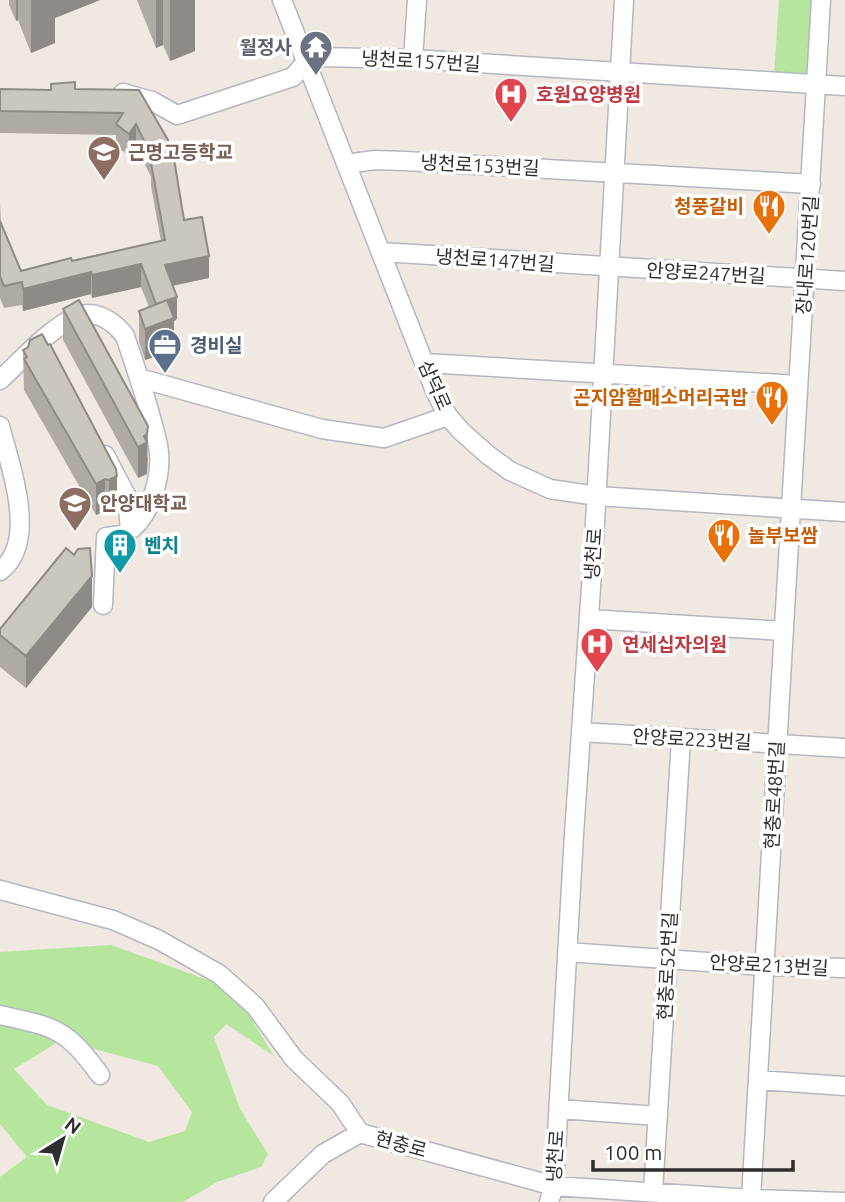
<svg xmlns="http://www.w3.org/2000/svg" width="845" height="1202" viewBox="0 0 845 1202" font-family="Ubuntu,'Noto Sans KR',sans-serif">
  <style>
    .green { fill: #b6e59e; fill-rule: evenodd }
    .lines { fill: none; stroke-linecap: round; stroke-linejoin: round }
    .minor-casing { stroke: #b4b7c1; stroke-width: 21 }
    .minor { stroke: #fff; stroke-width: 18 }
    .wall { fill: #afaba4 }
    .shaded-wall { fill: #8e8b86 }
    .building { fill: #cbc7bf; stroke: #8e8b86; stroke-width: 2 }
    .labels { text-anchor: middle; stroke-width: 7; stroke-linejoin: round; paint-order: stroke }
    .worship-label { font-size: 19px; font-weight: bold; fill: #5b616d; stroke: #fff; text-anchor: end }
    .street-label { font-size: 19px; fill: #2e2e2e; stroke: #fff }
    .health-label { font-size: 19px; font-weight: bold; fill: #be3a42; stroke: #fff; text-anchor: start }
    .education-label { font-size: 19px; font-weight: bold; fill: #785e54; stroke: #fff; text-anchor: start }
    .food-label { font-size: 19px; font-weight: bold; fill: #c56008; stroke: #fff; text-anchor: end }
    .service-label { font-size: 19px; font-weight: bold; fill: #4e5e75; stroke: #fff; text-anchor: start }
    .culture-label { font-size: 19px; font-weight: bold; fill: #0d838f; stroke: #fff; text-anchor: start }
  </style>
  <rect width="100%" height="100%" fill="#efe9e1"/>
  <path class="green" d="M 779,0 L 815,0 L 810,79 L 774,76 Z
    M 111,945 L 233,989 L 274,1056 L 226,1024 L 214,1037 L 240,1109 L 268,1154 L 261,1167 L 217,1182 L 183,1202 L 0,1202 L 0,1177 L 27,1157 L 0,1124 L 0,952 ZM 61,1040 L 158,1066 L 192,1112 L 185,1131 L 149,1142 L 47,1105 L 14,1069 Z"/>
  <g class="lines">
    <defs>
      <path id="minor" d="M 282,0 L 435,391 L 448,416 L 461,431 L 488,455 L 510,471 L 550,489 L 597,496 L 845,512
        M 413,59 L 417,0
        M 123,93 L 152,101 L 177,115 L 293,77 L 307,61 L 321,57 L 413,59 L 845,86
        M 346,164 L 375,160 L 405,161 L 811,184
        M 382,252 L 845,281
        M 425,363 L 798,385
        M 139,378 L 322,429 L 384,438 L 448,416
        M 0,380 C 20,362 61,315 88,314 C 103,314 117,325 125,336 C 137,372 150,408 158,445 C 163,473 152,517 126,533 C 121,536 112,536 106,537 L 103,605
        M 0,426 C 10,466 39,542 0,571
        M 105,455 L 127,497 L 130,530
        M 589,619 L 784,631
        M 581,732 L 845,748
        M 0,890 L 113,920 L 159,940 L 219,974 L 255,1006 L 294,1059 L 340,1103 L 360,1133 L 554,1186 L 751,1199 L 845,1202
        M 567,952 L 765,966 L 845,968
        M 0,1015 C 55,1027 66,1028 100,1075
        M 758,1080 L 845,1086
        M 559,1109 L 658,1116
        M 653,1192 L 681,739
        M 751,1199 C 773,799 798,400 821,0
        M 273,1202 L 323,1154 L 360,1133
        M 549,1202 L 554,1186 L 574,834 L 593,558 L 624,0"/>
    </defs>
    <use href="#minor" class="minor-casing"/>
    <use href="#minor" class="minor"/>
  </g>
  <path class="wall" d="M 9,0 L 100,0 L 55,18 L 55,43 L 31,53 L 18,20 L 16,21 L 9,5 Z
    M 137,0 L 195,0 L 195,51 L 170,61 L 163,45 L 156,48 Z
    M 0,89 L 139,90 L 184,220 L 209,278 L 173,286 L 177,319 L 174,321 L 174,350 L 145,360 L 139,342 L 139,311 L 149,307 L 141,287 L 92,298 L 91,294 L 23,311 L 22,305 L 4,308 L 0,298 L 0,202 L 1,224 L 21,271 L 161,241 L 151,186 L 151,177 L 136,146 L 129,156 L 116,146 L 116,135 L 0,133 Z
    M 63,309 L 148,458 L 147,474 L 138,478 L 63,340 Z
    M 48,345 L 116,469 L 117,508 L 109,512 L 105,511 L 96,515 L 24,390 L 23,350 Z
    M 92,607 L 26,688 L 0,667 L 0,629 Z"/>
  <path class="shaded-wall" d="M 16,0 L 18,0 L 18,20 L 16,21 Z
    M 31,0 L 100,0 L 55,18 L 55,43 L 31,53 Z
    M 156,0 L 163,0 L 163,45 L 156,48 Z
    M 170,0 L 195,0 L 195,51 L 170,61 Z
    M 136,124 L 136,146 L 129,156 L 129,134 Z
    M 209,256 L 209,278 L 165,287 L 165,265 Z
    M 141,264 L 141,287 L 92,298 L 92,275 Z
    M 91,272 L 91,294 L 23,311 L 23,289 Z
    M 177,297 L 177,319 L 174,321 L 174,350 L 145,360 L 145,329 L 156,305 Z
    M 148,426 L 147,474 L 138,478 L 138,447 Z
    M 117,476 L 117,508 L 109,512 L 109,480 Z
    M 105,479 L 105,511 L 96,515 L 96,484 Z
    M 92,576 L 92,607 L 26,688 L 26,656 Z"/>
  <path class="building" d="M 75,82 L 75,89 L 139,90 L 168,140 L 174,159 L 184,220 L 202,217 L 209,256 L 165,265 L 177,297 L 156,304 L 141,264 L 92,275 L 91,272 L 23,289 L 22,282 L 4,286 L 0,276 L 0,221 L 21,271 L 71,258 L 72,261 L 165,240 L 151,163 L 155,163 L 136,124 L 129,134 L 116,124 L 123,113 L 0,111 L 0,89 L 51,90 L 51,84 Z
    M 79,300 L 148,426 L 147,434 L 144,436 L 147,442 L 138,447 L 63,309 Z
    M 167,300 L 174,318 L 145,329 L 139,311 Z
    M 42,334 L 48,345 L 50,344 L 116,469 L 117,476 L 109,480 L 105,479 L 96,484 L 24,359 L 27,357 L 23,350 L 28,347 L 30,340 Z
    M 66,548 L 74,555 L 78,549 L 90,548 L 92,576 L 26,656 L 0,635 L 0,629 Z"/>
  <defs>
    <symbol id="temple-pin" viewBox="-11 -11 22 30"><path d="M0 17L-7.5 6A9.5 9.5 0 1 1 7.5 6Z" fill="#6b7280" stroke="#fff"/><path d="M0-6L5-2H3V0L6.5 2.5H4V6H1.5V3h-3V6H-4V2.5H-6.5L-3 0V-2H-5Z" fill="#fff"/></symbol>
    <symbol id="hospital-pin" viewBox="-11 -11 22 30"><path d="M0 17L-7.5 6A9.5 9.5 0 1 1 7.5 6Z" fill="#e0444e" stroke="#fff"/><path d="M-5-5h3v3.5h4V-5h3V5h-3V1.5h-4V5h-3Z" fill="#fff"/></symbol>
    <symbol id="school-pin" viewBox="-11 -11 22 30"><path d="M0 17L-7.5 6A9.5 9.5 0 1 1 7.5 6Z" fill="#8d6e63" stroke="#fff"/><path d="M0-5L7-2L0 1L-7-2ZM-4 1L0 2.5L4 1V4Q0 6-4 4Z" fill="#fff"/></symbol>
    <symbol id="restaurant-pin" viewBox="-11 -11 22 30"><path d="M0 17L-7.5 6A9.5 9.5 0 1 1 7.5 6Z" fill="#e8710a" stroke="#fff"/><path d="M-5-6h1v4h1v-4h1v4h1v-4h1v5L-1.5 .5V6h-2V.5L-5-1ZM5-6V6H3V1.5H1.5Q1.5-4 5-6Z" fill="#fff"/></symbol>
    <symbol id="office-pin" viewBox="-11 -11 22 30"><path d="M0 17L-7.5 6A9.5 9.5 0 1 1 7.5 6Z" fill="#5c6f8a" stroke="#fff"/><path d="M-6-3h4V-5.5h4V-3h4V5H-6ZM-1-4.5V-3h2v-1.5ZM-6 0V1H6V0Z" fill="#fff"/></symbol>
    <symbol id="university-pin" viewBox="-11 -11 22 30"><path d="M0 17L-7.5 6A9.5 9.5 0 1 1 7.5 6Z" fill="#8d6e63" stroke="#fff"/><path d="M0-5L7-2L0 1L-7-2ZM-4 1L0 2.5L4 1V4Q0 6-4 4Z" fill="#fff"/></symbol>
    <symbol id="building-pin" viewBox="-11 -11 22 30"><path d="M0 17L-7.5 6A9.5 9.5 0 1 1 7.5 6Z" fill="#0f9aa8" stroke="#fff"/><path d="M-4-6H4V6H1V3H-1V6H-4ZM-2.5-4.3h1.7v1.8h-1.7ZM.8-4.3h1.7v1.8H.8ZM-2.5-1h1.7V.8h-1.7ZM.8-1h1.7V.8H.8Z" fill="#fff"/></symbol>
  </defs>
  <g fill-rule="evenodd">
    <use href="#temple-pin" x="297" y="28" width="38" height="52"/>
    <use href="#hospital-pin" x="492" y="75" width="38" height="52"/>
    <use href="#school-pin" x="85" y="133" width="38" height="52"/>
    <use href="#restaurant-pin" x="750" y="187" width="38" height="52"/>
    <use href="#office-pin" x="146" y="326" width="38" height="52"/>
    <use href="#restaurant-pin" x="753" y="378" width="38" height="52"/>
    <use href="#university-pin" x="56" y="484" width="38" height="52"/>
    <use href="#restaurant-pin" x="705" y="516" width="38" height="52"/>
    <use href="#building-pin" x="101" y="526" width="38" height="52"/>
    <use href="#hospital-pin" x="578" y="625" width="38" height="52"/>
  </g>
  <g class="labels">
    <g class="worship-label">
      <text x="292" y="54">월정사</text>
    </g>
    <g class="street-label">
      <text transform="translate(421 61) rotate(3)" y="7">냉천로157번길</text>
      <text transform="translate(480 165) rotate(3)" y="7">냉천로153번길</text>
      <text transform="translate(807 255) rotate(-86)" y="7">장내로120번길</text>
      <text transform="translate(495 260) rotate(4)" y="7">냉천로147번길</text>
      <text transform="translate(706 273) rotate(3)" y="7">안양로247번길</text>
      <text transform="translate(435 385) rotate(66)" y="7">삼덕로</text>
      <text transform="translate(593 554) rotate(-86)" y="7">냉천로</text>
      <text transform="translate(692 739) rotate(3)" y="7">안양로223번길</text>
      <text transform="translate(774 795) rotate(-87)" y="7">현충로48번길</text>
      <text transform="translate(769 965) rotate(3)" y="7">안양로213번길</text>
      <text transform="translate(667 966) rotate(-87)" y="7">현충로52번길</text>
      <text transform="translate(401 1144) rotate(15)" y="7">현충로</text>
      <text transform="translate(555 1156) rotate(-86)" y="7">냉천로</text>
    </g>
    <g class="health-label">
      <text x="536" y="101">호원요양병원</text>
      <text x="622" y="651">연세십자의원</text>
    </g>
    <g class="education-label">
      <text x="128" y="159">근명고등학교</text>
      <text x="100" y="510">안양대학교</text>
    </g>
    <g class="food-label">
      <text x="744" y="213">청풍갈비</text>
      <text x="748" y="404">곤지암할매소머리국밥</text>
      <text x="748" y="542" text-anchor="start">놀부보쌈</text>
    </g>
    <g class="service-label">
      <text x="190" y="352">경비실</text>
    </g>
    <g class="culture-label">
      <text x="144" y="552">벤치</text>
    </g>
  </g>
  <g transform="translate(63 1139) rotate(37)" stroke="#ffffff" stroke-width="5" paint-order="stroke">
  <path d="M0-5L12 26L0 18L-12 26Z" fill="#2e2e2e"/>
  <text y="-10" font-size="19" font-weight="bold" text-anchor="middle" fill="#2e2e2e">N</text>
  </g>
  <path d="M593 1160v10h200v-10" fill="none" stroke="#2e2e2e" stroke-width="3.5"/>
  <text x="604" y="1160" font-size="21" fill="#2e2e2e" stroke="#ffffff" stroke-width="5" paint-order="stroke">100 m</text>
</svg>
